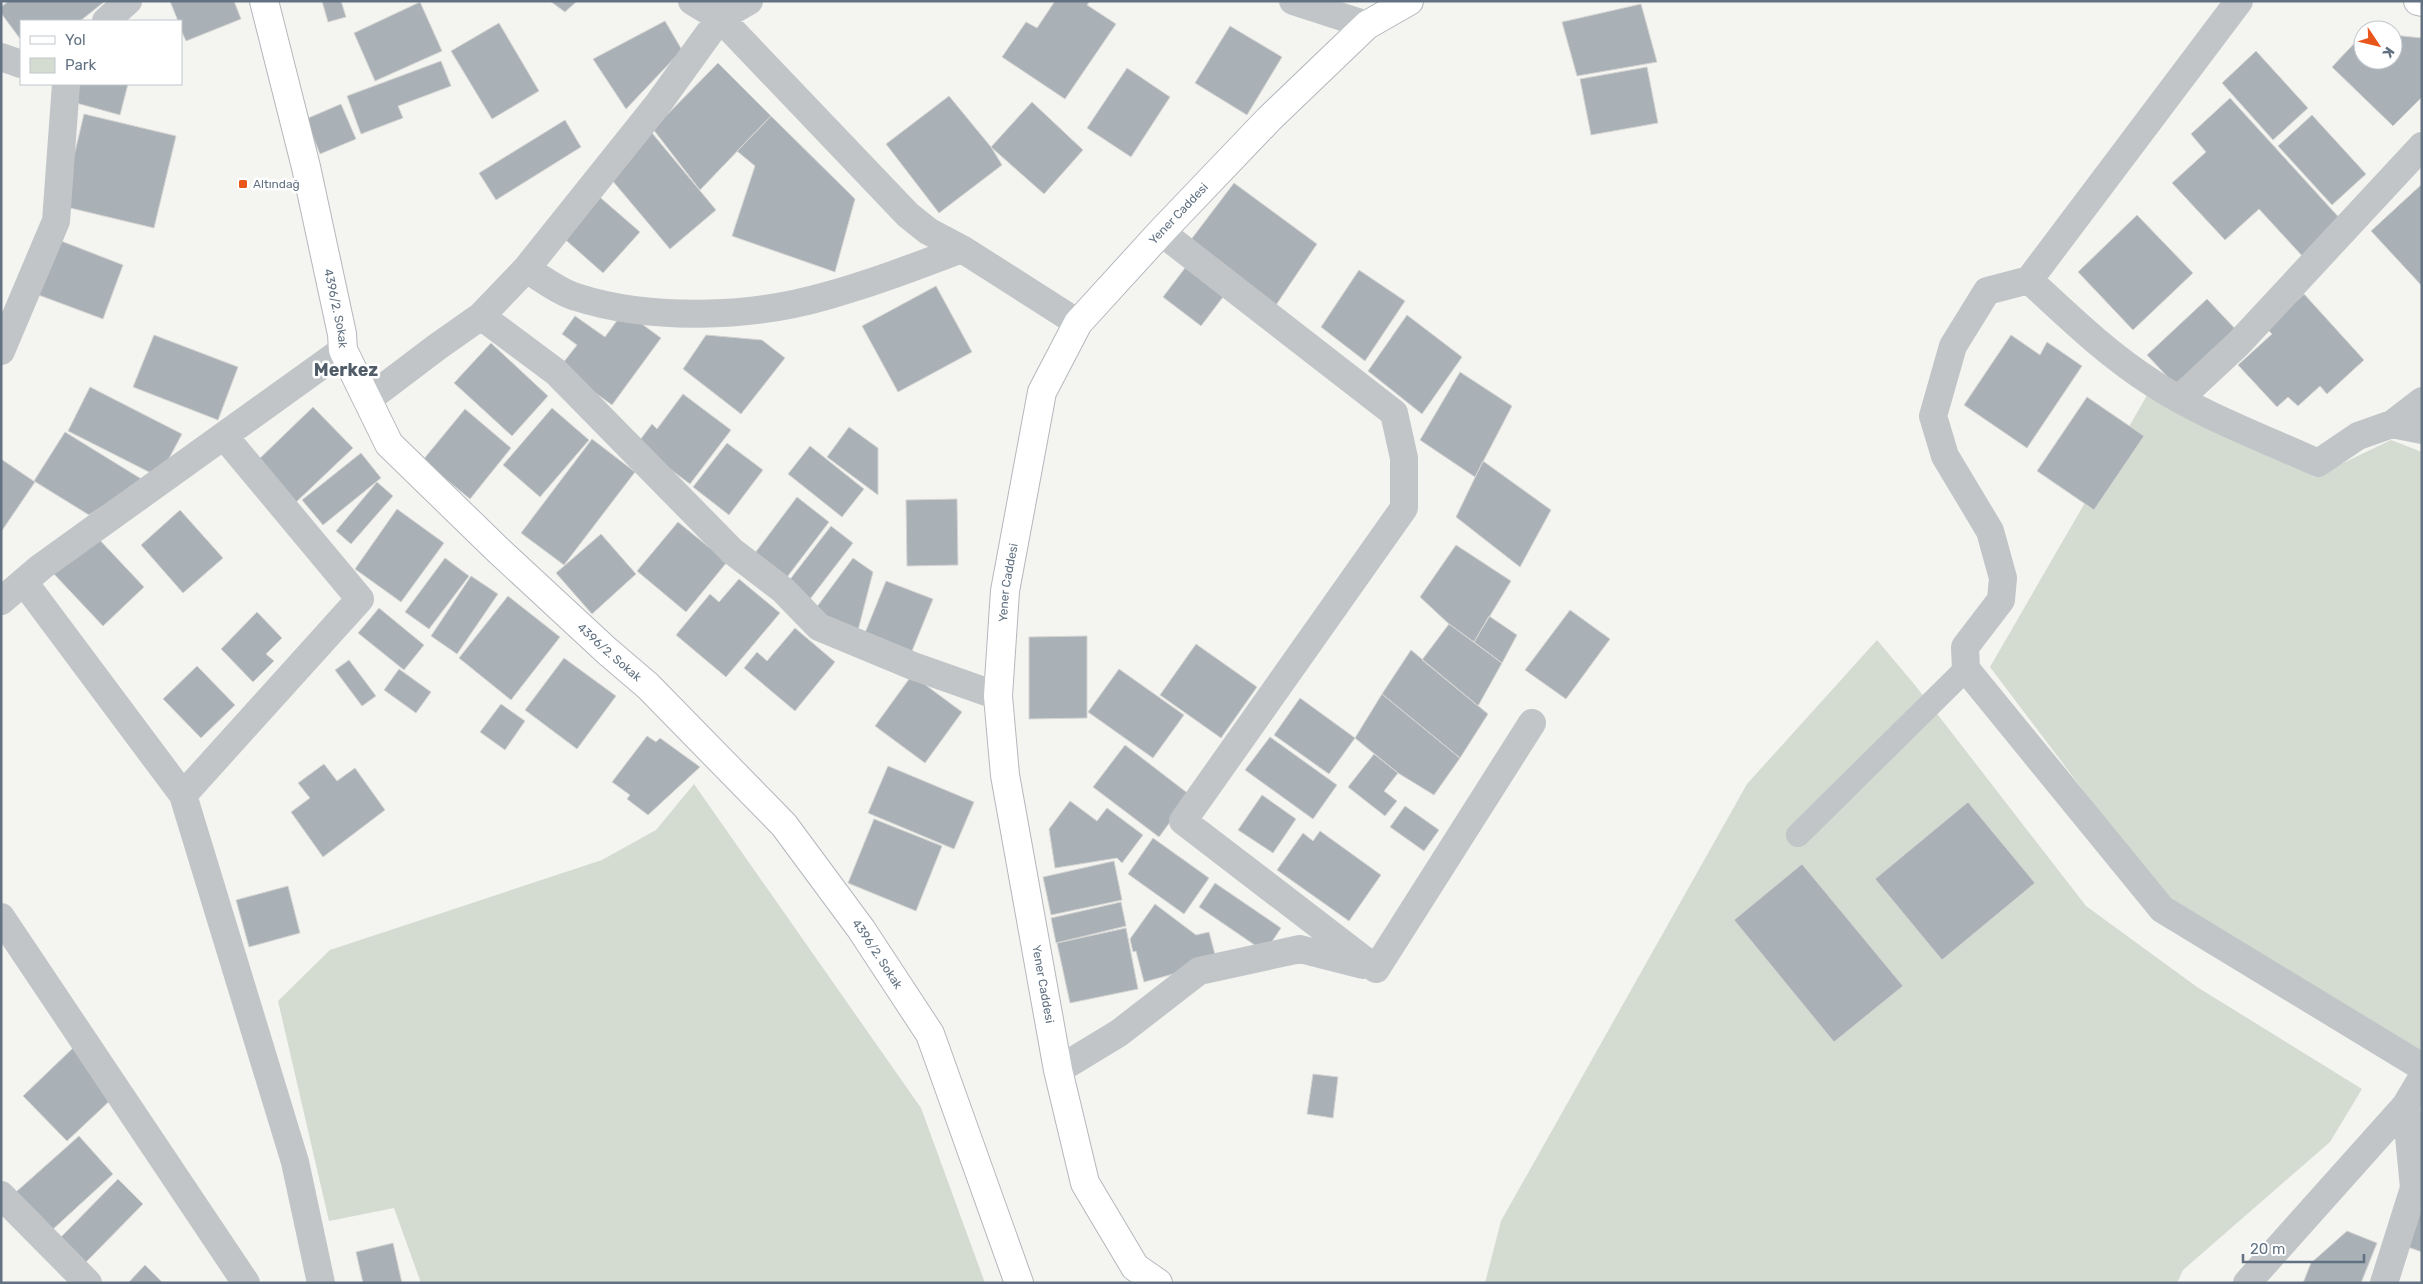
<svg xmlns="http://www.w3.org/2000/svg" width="2423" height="1284" viewBox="0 0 2423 1284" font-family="Rubik,sans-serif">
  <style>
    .green { fill: #d4dbd1 }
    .building { fill: #a9b0b6; stroke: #d5d5d3 }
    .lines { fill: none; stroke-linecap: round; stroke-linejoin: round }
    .secondary-casing { stroke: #b3b8bd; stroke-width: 30 }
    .lane { stroke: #c1c5c8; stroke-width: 24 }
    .street { stroke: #c1c5c8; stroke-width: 28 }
    .secondary { stroke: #fff; stroke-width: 28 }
    .poi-dot { fill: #e9561b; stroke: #fff; stroke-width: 2 }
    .labels { text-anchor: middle; stroke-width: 5; stroke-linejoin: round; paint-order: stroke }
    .poi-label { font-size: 12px; fill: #627282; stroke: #fff; text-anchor: start }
    .street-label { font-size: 12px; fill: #627282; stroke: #fff }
    .district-label { font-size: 18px; font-weight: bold; fill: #505c67; stroke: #fff }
  </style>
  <rect width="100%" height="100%" fill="#f4f4f0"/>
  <path class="green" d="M 2153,385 L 2314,477 L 2391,440 L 2422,452 L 2422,1053 L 2167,901 L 1990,667 Z
    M 1877,640 L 1914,684 L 2086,906 L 2197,987 L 2362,1089 L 2330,1142 L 2183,1270 L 2177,1283 L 1485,1283 L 1501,1221 L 1747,784 Z
    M 694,784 L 921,1108 L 985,1283 L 421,1283 L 394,1208 L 329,1221 L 278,1001 L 330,950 L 602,860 L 656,830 Z"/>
  <path class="building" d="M 9,1 L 103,1 L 104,2 L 80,21 L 21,21 L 21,40 L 1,13 L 1,7 Z
    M 170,1 L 234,1 L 241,19 L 186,41 L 181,30 L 181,21 L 178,21 Z
    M 322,1 L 341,1 L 346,17 L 328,22 Z
    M 550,1 L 577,1 L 565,12 Z
    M 1055,1 L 1090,1 L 1087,5 L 1116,24 L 1065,99 L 1002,57 L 1026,22 L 1037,28 Z
    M 420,2 L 442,51 L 375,81 L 354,33 Z
    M 1641,4 L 1657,62 L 1577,76 L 1562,22 Z
    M 665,21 L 682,50 L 626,109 L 593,59 Z
    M 499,23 L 539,91 L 492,119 L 451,51 Z
    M 1230,26 L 1282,57 L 1247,115 L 1195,83 Z
    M 2363,34 L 2363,60 L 2393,60 L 2393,35 L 2422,38 L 2422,97 L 2393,126 L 2332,67 Z
    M 2256,51 L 2308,108 L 2273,140 L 2222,83 Z
    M 441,61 L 451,86 L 398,106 L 403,118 L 361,134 L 347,96 Z
    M 718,63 L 771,116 L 700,190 L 653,129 Z
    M 1647,67 L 1658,123 L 1591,135 L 1580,79 Z
    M 1127,68 L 1170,97 L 1131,157 L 1087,128 Z
    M 74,84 L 128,84 L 120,115 L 69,101 Z
    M 949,96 L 991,147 L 1002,165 L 939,213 L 886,144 Z
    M 2230,98 L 2344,223 L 2305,259 L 2259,209 L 2225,240 L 2172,183 L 2206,152 L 2191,134 Z
    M 1032,102 L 1083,150 L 1044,194 L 991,147 Z
    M 341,104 L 356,139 L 320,154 L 306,119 Z
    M 84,114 L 176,136 L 154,228 L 62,206 Z
    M 2312,115 L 2366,174 L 2332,205 L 2278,146 Z
    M 771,116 L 855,199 L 835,272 L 732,236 L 755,166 L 737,151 Z
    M 565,120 L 581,147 L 496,200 L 479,173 Z
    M 652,133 L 716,210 L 670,249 L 606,173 Z
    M 1234,183 L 1317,244 L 1276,305 L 1190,241 Z
    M 2422,184 L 2422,286 L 2371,231 Z
    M 595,193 L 640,232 L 603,273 L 559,234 Z
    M 2137,215 L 2193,273 L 2133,330 L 2078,272 Z
    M 56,239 L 123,265 L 103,319 L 36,294 Z
    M 1188,264 L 1226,293 L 1201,326 L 1163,297 Z
    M 1359,270 L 1405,301 L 1365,361 L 1321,327 Z
    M 936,286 L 972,352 L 898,392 L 862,326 Z
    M 2304,294 L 2364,360 L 2327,394 L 2320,386 L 2298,406 L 2288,397 L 2277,407 L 2238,365 L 2272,334 L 2267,329 Z
    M 2207,299 L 2240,334 L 2181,391 L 2147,355 Z
    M 624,311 L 661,338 L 612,405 L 560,367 L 577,345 L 562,334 L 575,316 L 605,337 Z
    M 1407,315 L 1462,357 L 1422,414 L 1368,371 Z
    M 154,335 L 238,367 L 218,420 L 133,387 Z
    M 706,335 L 762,340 L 785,358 L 741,414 L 683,369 Z
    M 2011,335 L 2040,355 L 2047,342 L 2082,366 L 2027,448 L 1964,405 Z
    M 491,343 L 548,396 L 512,436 L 454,383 Z
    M 1460,372 L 1512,406 L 1475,477 L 1420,440 Z
    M 90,387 L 182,434 L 159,477 L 68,431 Z
    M 683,394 L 731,430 L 690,484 L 637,444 L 652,424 L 657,429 Z
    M 2087,397 L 2144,436 L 2094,510 L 2037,471 Z
    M 313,407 L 353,448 L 293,505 L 254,464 Z
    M 552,408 L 589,440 L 540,497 L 503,465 Z
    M 465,409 L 511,448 L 470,499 L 423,460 Z
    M 849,427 L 878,448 L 878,495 L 827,457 Z
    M 65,432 L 143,480 L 89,515 L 34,481 Z
    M 592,439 L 635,472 L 564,565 L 521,533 Z
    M 727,443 L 763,470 L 729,515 L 693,487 Z
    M 810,446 L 864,489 L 842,517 L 788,474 Z
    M 361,453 L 381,478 L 323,525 L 302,500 Z
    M 1,459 L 35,482 L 1,532 Z
    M 1483,461 L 1551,510 L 1520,567 L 1456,517 Z
    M 377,482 L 393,496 L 351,544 L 336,531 Z
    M 797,497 L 829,522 L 784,581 L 752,557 Z
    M 957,499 L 958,565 L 907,566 L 906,500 Z
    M 397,509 L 444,543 L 401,602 L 355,569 Z
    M 180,510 L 223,558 L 183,593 L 141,545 Z
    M 678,522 L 727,562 L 686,612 L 637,571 Z
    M 831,526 L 853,543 L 810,599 L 788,582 Z
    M 601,534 L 636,574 L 592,614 L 556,573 Z
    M 95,535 L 144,587 L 103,626 L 54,574 Z
    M 1456,545 L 1511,581 L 1474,642 L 1449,624 L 1420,597 Z
    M 445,558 L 469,576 L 429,629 L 405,612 Z
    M 853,558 L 873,572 L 856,638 L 816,608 Z
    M 471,576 L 498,594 L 457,654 L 431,636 Z
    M 739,579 L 780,613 L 726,677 L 676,635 L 710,594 L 719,602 Z
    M 886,581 L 933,599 L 912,651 L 865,633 Z
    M 508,596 L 560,637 L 511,700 L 459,658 Z
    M 379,608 L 424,645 L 404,670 L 358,633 Z
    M 1570,610 L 1610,639 L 1566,699 L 1525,670 Z
    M 257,612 L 282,638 L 266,654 L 274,661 L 253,682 L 221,649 Z
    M 1489,616 L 1517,635 L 1502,663 L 1474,642 Z
    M 1449,624 L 1502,663 L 1478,706 L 1422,660 Z
    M 795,628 L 835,662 L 795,711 L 744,668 L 757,652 L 767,661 Z
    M 1087,636 L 1087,718 L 1029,719 L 1029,637 Z
    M 1196,644 L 1257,687 L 1221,738 L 1160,695 Z
    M 1411,650 L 1488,714 L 1460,758 L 1382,694 Z
    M 564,658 L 616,696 L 577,749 L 525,710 Z
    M 349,660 L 376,696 L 362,706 L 335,670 Z
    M 197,666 L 235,705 L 201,738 L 163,699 Z
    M 399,669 L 431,692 L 416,713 L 384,690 Z
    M 1119,669 L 1184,715 L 1153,758 L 1088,712 Z
    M 912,675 L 962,712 L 925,763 L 875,726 Z
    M 1382,694 L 1460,758 L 1434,795 L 1398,773 L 1355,738 Z
    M 1300,698 L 1355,738 L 1329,774 L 1274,735 Z
    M 501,704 L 525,721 L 505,750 L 480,732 Z
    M 647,736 L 656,742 L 660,738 L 700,767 L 648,815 L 627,799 L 630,795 L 612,782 Z
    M 1270,737 L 1337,785 L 1313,819 L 1245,770 Z
    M 1125,745 L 1190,795 L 1159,837 L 1093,787 Z
    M 1374,754 L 1398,773 L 1384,791 L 1397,801 L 1385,816 L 1348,787 Z
    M 324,764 L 337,781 L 355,768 L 385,810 L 323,857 L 291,812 L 310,798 L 298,783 Z
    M 888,766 L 974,802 L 954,849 L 868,813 Z
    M 1262,795 L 1296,819 L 1273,853 L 1238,830 Z
    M 1070,801 L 1097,821 L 1107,808 L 1143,835 L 1122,863 L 1117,858 L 1055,868 L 1049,829 Z
    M 1968,802 L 2035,883 L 1942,960 L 1875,879 Z
    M 1405,806 L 1439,830 L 1424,851 L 1390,827 Z
    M 874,819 L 942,846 L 916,911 L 848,883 Z
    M 1320,831 L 1381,875 L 1349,921 L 1277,870 L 1303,833 L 1313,841 Z
    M 1153,838 L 1209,878 L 1184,914 L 1128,874 Z
    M 1114,861 L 1122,900 L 1051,915 L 1043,877 Z
    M 1802,864 L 1903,986 L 1834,1042 L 1734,920 Z
    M 1215,883 L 1281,928 L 1265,952 L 1199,907 Z
    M 288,886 L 300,933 L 249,947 L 236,900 Z
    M 1121,902 L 1126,926 L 1056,943 L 1051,918 Z
    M 1155,904 L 1196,935 L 1209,932 L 1217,962 L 1144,982 L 1136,951 L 1133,952 L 1130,939 Z
    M 1126,928 L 1138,989 L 1070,1003 L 1057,943 Z
    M 73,1048 L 117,1094 L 67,1141 L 23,1096 Z
    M 1313,1074 L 1338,1077 L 1333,1118 L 1307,1114 Z
    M 79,1136 L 113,1174 L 51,1231 L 16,1192 Z
    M 118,1179 L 143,1204 L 86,1262 L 61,1237 Z
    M 2422,1206 L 2422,1252 L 2405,1246 Z
    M 2347,1231 L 2377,1243 L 2361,1283 L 2303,1283 L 2311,1263 Z
    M 393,1243 L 402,1283 L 363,1283 L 356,1252 Z
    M 145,1265 L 163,1283 L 128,1283 Z"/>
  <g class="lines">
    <defs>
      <g id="secondary">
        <path id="s1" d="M 264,1 L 306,167 L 342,334 L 343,350 L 389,444 L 498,550 L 607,651 L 648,686 L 784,825 L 861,929 L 930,1034 L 1019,1283"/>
        <path d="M 2418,1 L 2422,2"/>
        <path id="s2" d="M 1158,1283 L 1135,1267 L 1085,1183 L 1058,1070 L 1005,775 L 998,696 L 1005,591 L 1042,392 L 1078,323 L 1161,232 L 1269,119 L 1367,25 L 1409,1"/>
      </g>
    </defs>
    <use href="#secondary" class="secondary-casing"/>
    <path class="lane" d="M 1798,835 L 1966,669"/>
    <path class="street" d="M 692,1 L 720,18 L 749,1
      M 1293,1 L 1367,25
      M 2239,1 L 2029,280 L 1987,291 L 1953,346 L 1933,416 L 1945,456 L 1990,531 L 2003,578 L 2001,600 L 1965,647 L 1966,669 L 2162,909 L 2422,1067
      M 106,21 L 128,1
      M 1,57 L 21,64
      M 1161,232 L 1394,413 L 1404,458 L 1404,508 L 1183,821 L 1376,969
      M 526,269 C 542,278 559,292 576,297 C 651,321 750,318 826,296 C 873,283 917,266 962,249
      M 2029,280 C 2069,317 2108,355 2154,384 C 2201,415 2266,439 2318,463 L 2358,436 L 2392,424 L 2422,430
      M 481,316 L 556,372 L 732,551 L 783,590 L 819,627 L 913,666 L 998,696
      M 1,351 L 56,221 L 66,84
      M 2180,398 L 2238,344 L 2422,146
      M 367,400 L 437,347 L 481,316 L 526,269 L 658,104 L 720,18 L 908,215 L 928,231 L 962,249 L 1078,323
      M 2392,424 L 2422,401
      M 24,582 L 183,795 L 295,1162 L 321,1283
      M 1,601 L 41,567 L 343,350
      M 183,795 L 360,599 L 224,436
      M 1,917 L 246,1283
      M 1376,969 L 1532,723
      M 1058,1070 L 1119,1033 L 1199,971 L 1300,949 L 1363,965
      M 1,1195 L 88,1283
      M 2247,1283 L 2406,1105 L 2422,1078
      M 2384,1283 L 2414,1188 L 2406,1105"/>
    <use href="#secondary" class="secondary"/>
  </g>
  <rect class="poi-dot" x="238" y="179" width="10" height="10" rx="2.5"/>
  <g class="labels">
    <g class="poi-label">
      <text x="253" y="188">Altındağ</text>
    </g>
    <g class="street-label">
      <text dy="4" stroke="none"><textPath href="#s2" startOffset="1155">Yener Caddesi</textPath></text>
      <text dy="4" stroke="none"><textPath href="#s1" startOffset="316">4396/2. Sokak</textPath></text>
      <text dy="4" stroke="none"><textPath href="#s2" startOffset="735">Yener Caddesi</textPath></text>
      <text dy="4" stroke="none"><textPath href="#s1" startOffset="766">4396/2. Sokak</textPath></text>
      <text dy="4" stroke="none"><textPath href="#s1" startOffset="1171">4396/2. Sokak</textPath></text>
      <text transform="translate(1043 984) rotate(80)" y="4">Yener Caddesi</text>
    </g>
    <g class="district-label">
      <text x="346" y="376">Merkez</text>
    </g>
  </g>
  <rect width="2423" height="1284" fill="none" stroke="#627282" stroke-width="5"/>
  <rect x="20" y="20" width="162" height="65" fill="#ffffff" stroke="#c0c7cd"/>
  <rect x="30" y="36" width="25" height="8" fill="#ffffff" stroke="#c0c7cd"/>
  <text x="65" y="45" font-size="15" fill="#627282">Yol</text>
  <rect x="30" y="58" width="25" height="15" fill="#d4dbd1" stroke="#c0c7cd"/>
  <text x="65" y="70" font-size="15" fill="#627282">Park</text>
  <g transform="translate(2378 45) rotate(125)"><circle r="24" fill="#ffffff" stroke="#c0c7cd"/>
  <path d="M0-4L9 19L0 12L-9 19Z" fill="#e9561b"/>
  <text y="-8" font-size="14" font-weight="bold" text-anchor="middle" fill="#627282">K</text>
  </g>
  <path d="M2243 1254v8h121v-8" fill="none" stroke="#627282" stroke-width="2.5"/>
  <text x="2250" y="1254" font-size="15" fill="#627282" stroke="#ffffff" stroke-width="4" paint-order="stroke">20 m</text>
</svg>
